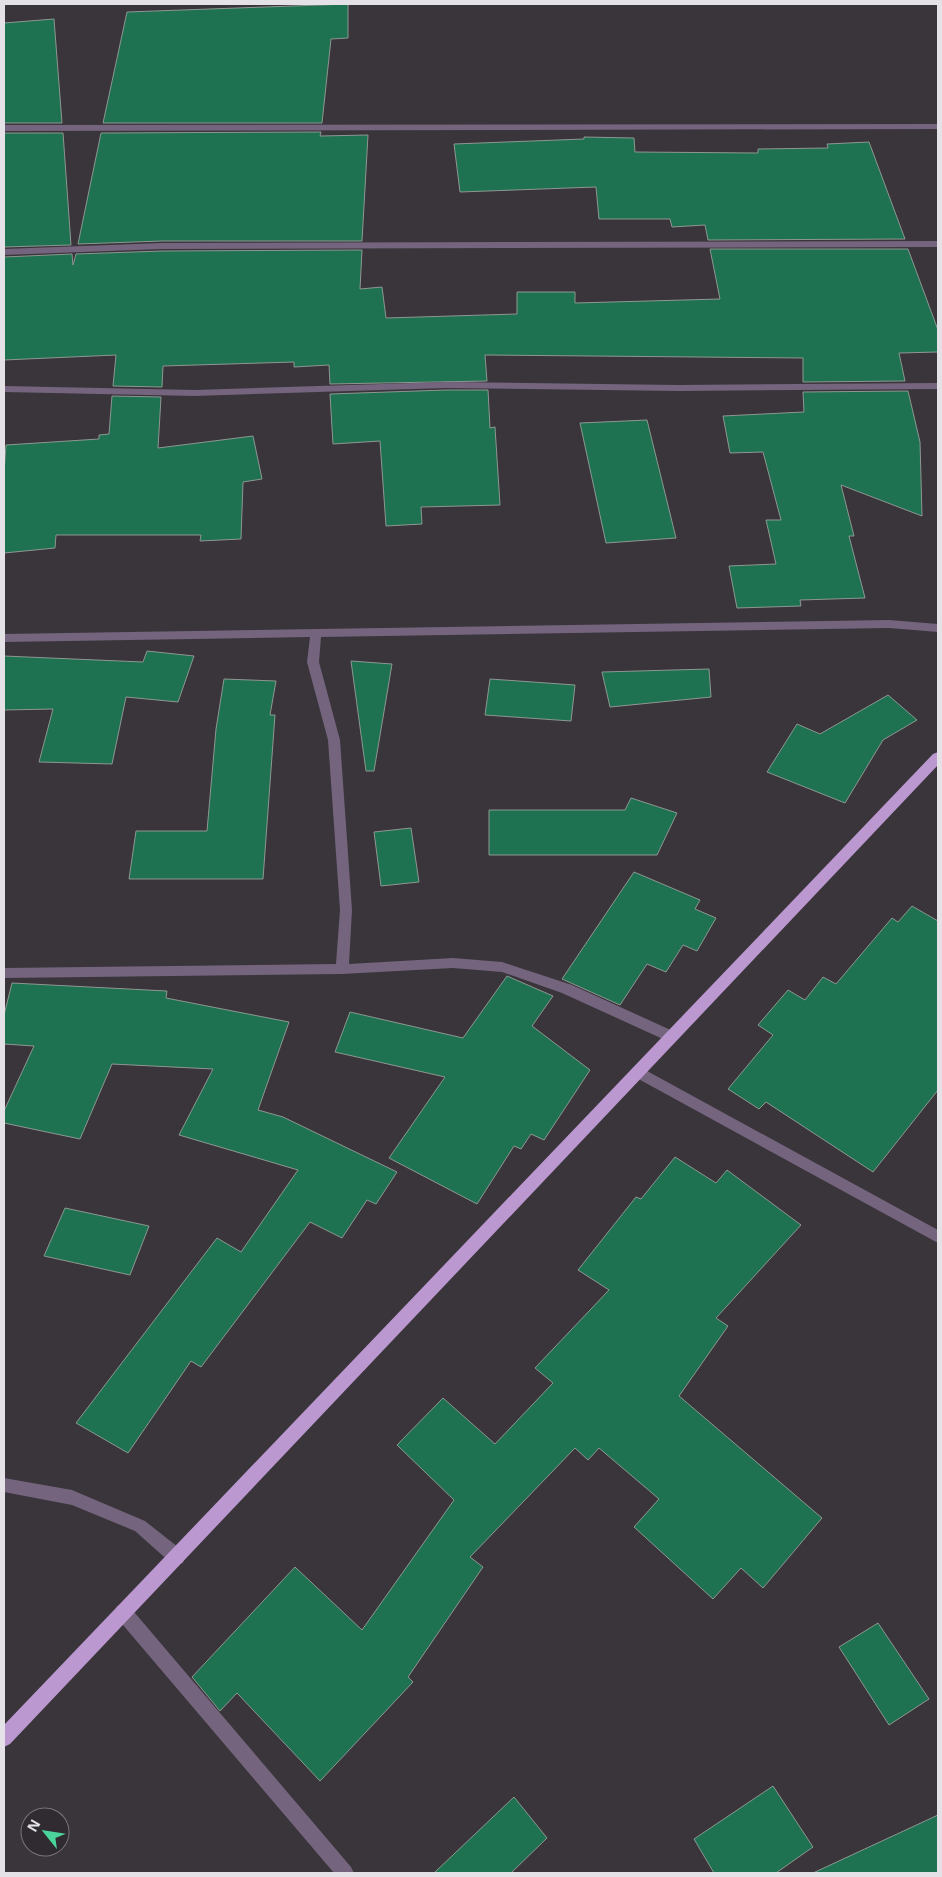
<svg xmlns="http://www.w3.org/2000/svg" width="942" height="1877" viewBox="0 0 942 1877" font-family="'Noto Sans',sans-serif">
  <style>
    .building { fill: #1f7251; stroke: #8e9792 }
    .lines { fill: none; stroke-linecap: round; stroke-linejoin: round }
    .minor { fill: #74647d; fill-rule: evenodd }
    .trunk { fill: #bc98d0; fill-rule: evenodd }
  </style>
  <rect width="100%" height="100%" fill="#39353b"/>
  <path class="building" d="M 348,4 L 348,38 L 331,39 L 322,123 L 103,123 L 127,12 Z
    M 54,19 L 62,123 L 4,123 L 4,23 Z
    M 321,132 L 320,136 L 368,135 L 362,241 L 162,241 L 78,244 L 101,133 Z
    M 4,133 L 63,133 L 71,245 L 4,247 Z
    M 584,137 L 634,138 L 635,152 L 758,153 L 758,149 L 828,148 L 827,144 L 869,142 L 905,239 L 708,240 L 705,225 L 672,227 L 670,219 L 599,219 L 596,187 L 460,192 L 454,144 L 584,139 Z
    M 710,249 L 908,249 L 938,330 L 938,352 L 899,353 L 905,381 L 803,382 L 803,358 L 485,355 L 487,381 L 330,384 L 329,365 L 294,367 L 294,362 L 163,366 L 162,387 L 113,386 L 116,355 L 4,360 L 4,257 L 72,254 L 73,265 L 76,254 L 162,251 L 362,250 L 360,289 L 382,287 L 386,318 L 517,314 L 517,292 L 575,292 L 575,303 L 720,299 Z
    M 446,390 L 488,390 L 490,428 L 495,427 L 500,505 L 421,507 L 422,524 L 386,526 L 380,441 L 333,444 L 330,394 Z
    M 908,391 L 920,442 L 922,516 L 841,485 L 854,536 L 849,536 L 865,598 L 800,600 L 801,606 L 737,608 L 729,566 L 776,564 L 766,520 L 781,520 L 763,452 L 730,453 L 723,416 L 804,412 L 803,392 Z
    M 112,396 L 161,397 L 158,448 L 253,436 L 262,479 L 243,482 L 241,539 L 200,541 L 201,535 L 56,535 L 55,548 L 4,553 L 4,473 L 6,445 L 99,439 L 99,435 L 109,434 Z
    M 647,420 L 676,538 L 606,543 L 580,423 Z
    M 147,651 L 194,656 L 178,702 L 126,697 L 112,764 L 39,762 L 53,709 L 4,710 L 4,656 L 143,662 Z
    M 351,661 L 392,664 L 374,771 L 366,771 Z
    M 709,669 L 711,697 L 610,707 L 602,672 Z
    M 224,679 L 276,681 L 270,715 L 275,715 L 263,879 L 129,879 L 136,831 L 207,831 L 216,729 Z
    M 490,679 L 575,685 L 571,721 L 485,715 Z
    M 888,695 L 917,720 L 883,740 L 845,803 L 767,772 L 797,724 L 820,734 Z
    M 631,798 L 677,813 L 657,855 L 489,855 L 489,810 L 625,810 Z
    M 411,828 L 419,882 L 381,886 L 374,832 Z
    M 634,872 L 700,900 L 695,909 L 716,918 L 697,951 L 683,945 L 666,972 L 647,964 L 620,1005 L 562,979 Z
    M 912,906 L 938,921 L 938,1090 L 873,1172 L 766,1102 L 759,1109 L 728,1089 L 773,1035 L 758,1025 L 788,990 L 805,1000 L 823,977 L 836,984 L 892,918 L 898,922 Z
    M 507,976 L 553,996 L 532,1026 L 590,1070 L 544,1140 L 531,1134 L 521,1149 L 514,1146 L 477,1204 L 389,1158 L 445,1077 L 335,1052 L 350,1012 L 463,1038 Z
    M 12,983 L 167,991 L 166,998 L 289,1022 L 258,1110 L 283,1117 L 397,1172 L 376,1204 L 367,1200 L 342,1238 L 310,1222 L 201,1367 L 191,1361 L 128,1453 L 76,1423 L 217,1238 L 241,1252 L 298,1170 L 179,1135 L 213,1069 L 112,1064 L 80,1139 L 4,1123 L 4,1111 L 34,1046 L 4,1044 L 4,1015 Z
    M 675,1157 L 716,1183 L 727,1170 L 801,1225 L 716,1318 L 728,1326 L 679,1396 L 822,1518 L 763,1588 L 741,1568 L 713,1599 L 634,1527 L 659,1499 L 599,1448 L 588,1460 L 575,1448 L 470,1557 L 483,1567 L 408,1677 L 413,1682 L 320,1781 L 237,1693 L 220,1711 L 192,1677 L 295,1567 L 362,1630 L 454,1500 L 397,1445 L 443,1398 L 495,1444 L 553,1383 L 535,1368 L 609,1290 L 578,1270 L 636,1197 L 641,1199 Z
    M 65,1208 L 149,1226 L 130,1275 L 44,1256 Z
    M 878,1623 L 929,1699 L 889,1725 L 839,1647 Z
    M 773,1786 L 813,1847 L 776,1873 L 714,1873 L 694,1839 Z
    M 514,1797 L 547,1838 L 511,1873 L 434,1873 Z
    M 938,1815 L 938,1873 L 813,1873 Z"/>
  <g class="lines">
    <path class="minor" d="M 4,125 L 938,124 L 938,129 L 4,131 Z
      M 938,241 L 938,247 L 162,249 L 4,255 L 4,249 L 162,243 Z
      M 446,382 L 678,385 L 938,383 L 938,389 L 678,391 L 446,388 L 195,396 L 4,392 L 4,386 L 195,390 Z
      M 889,620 L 938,624 L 938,632 L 889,628 L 321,637 L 319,662 L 340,740 L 352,910 L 349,964 L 453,958 L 502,962 L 572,985 L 675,1032 L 676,1036 L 675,1040 L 670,1041 L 665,1040 L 562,993 L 502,972 L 453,968 L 342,974 L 4,978 L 4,968 L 336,964 L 340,910 L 328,740 L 307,662 L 310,637 L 4,642 L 4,634 Z
      M 638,1066 L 938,1230 L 938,1243 L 633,1076 L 631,1072 L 633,1068 Z
      M 4,1478 L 72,1490 L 145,1521 L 183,1551 L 185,1557 L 183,1563 L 177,1565 L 171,1563 L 135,1531 L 72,1505 L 4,1492 Z
      M 123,1604 L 129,1606 L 351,1867 L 354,1873 L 334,1873 L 117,1618 L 115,1612 L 117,1606 Z"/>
    <path class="trunk" d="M 938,752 L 938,765 L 10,1744 L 4,1747 L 4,1725 L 933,754 Z"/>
  </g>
  <rect width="942" height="1877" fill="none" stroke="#e4e2e6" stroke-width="10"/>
  <g transform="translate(45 1832) rotate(300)"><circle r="24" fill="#2f2b31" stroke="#777479"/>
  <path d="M0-4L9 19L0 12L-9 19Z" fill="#4ad49c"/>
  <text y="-8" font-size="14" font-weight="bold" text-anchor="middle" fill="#e4e2e6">N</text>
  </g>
</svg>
